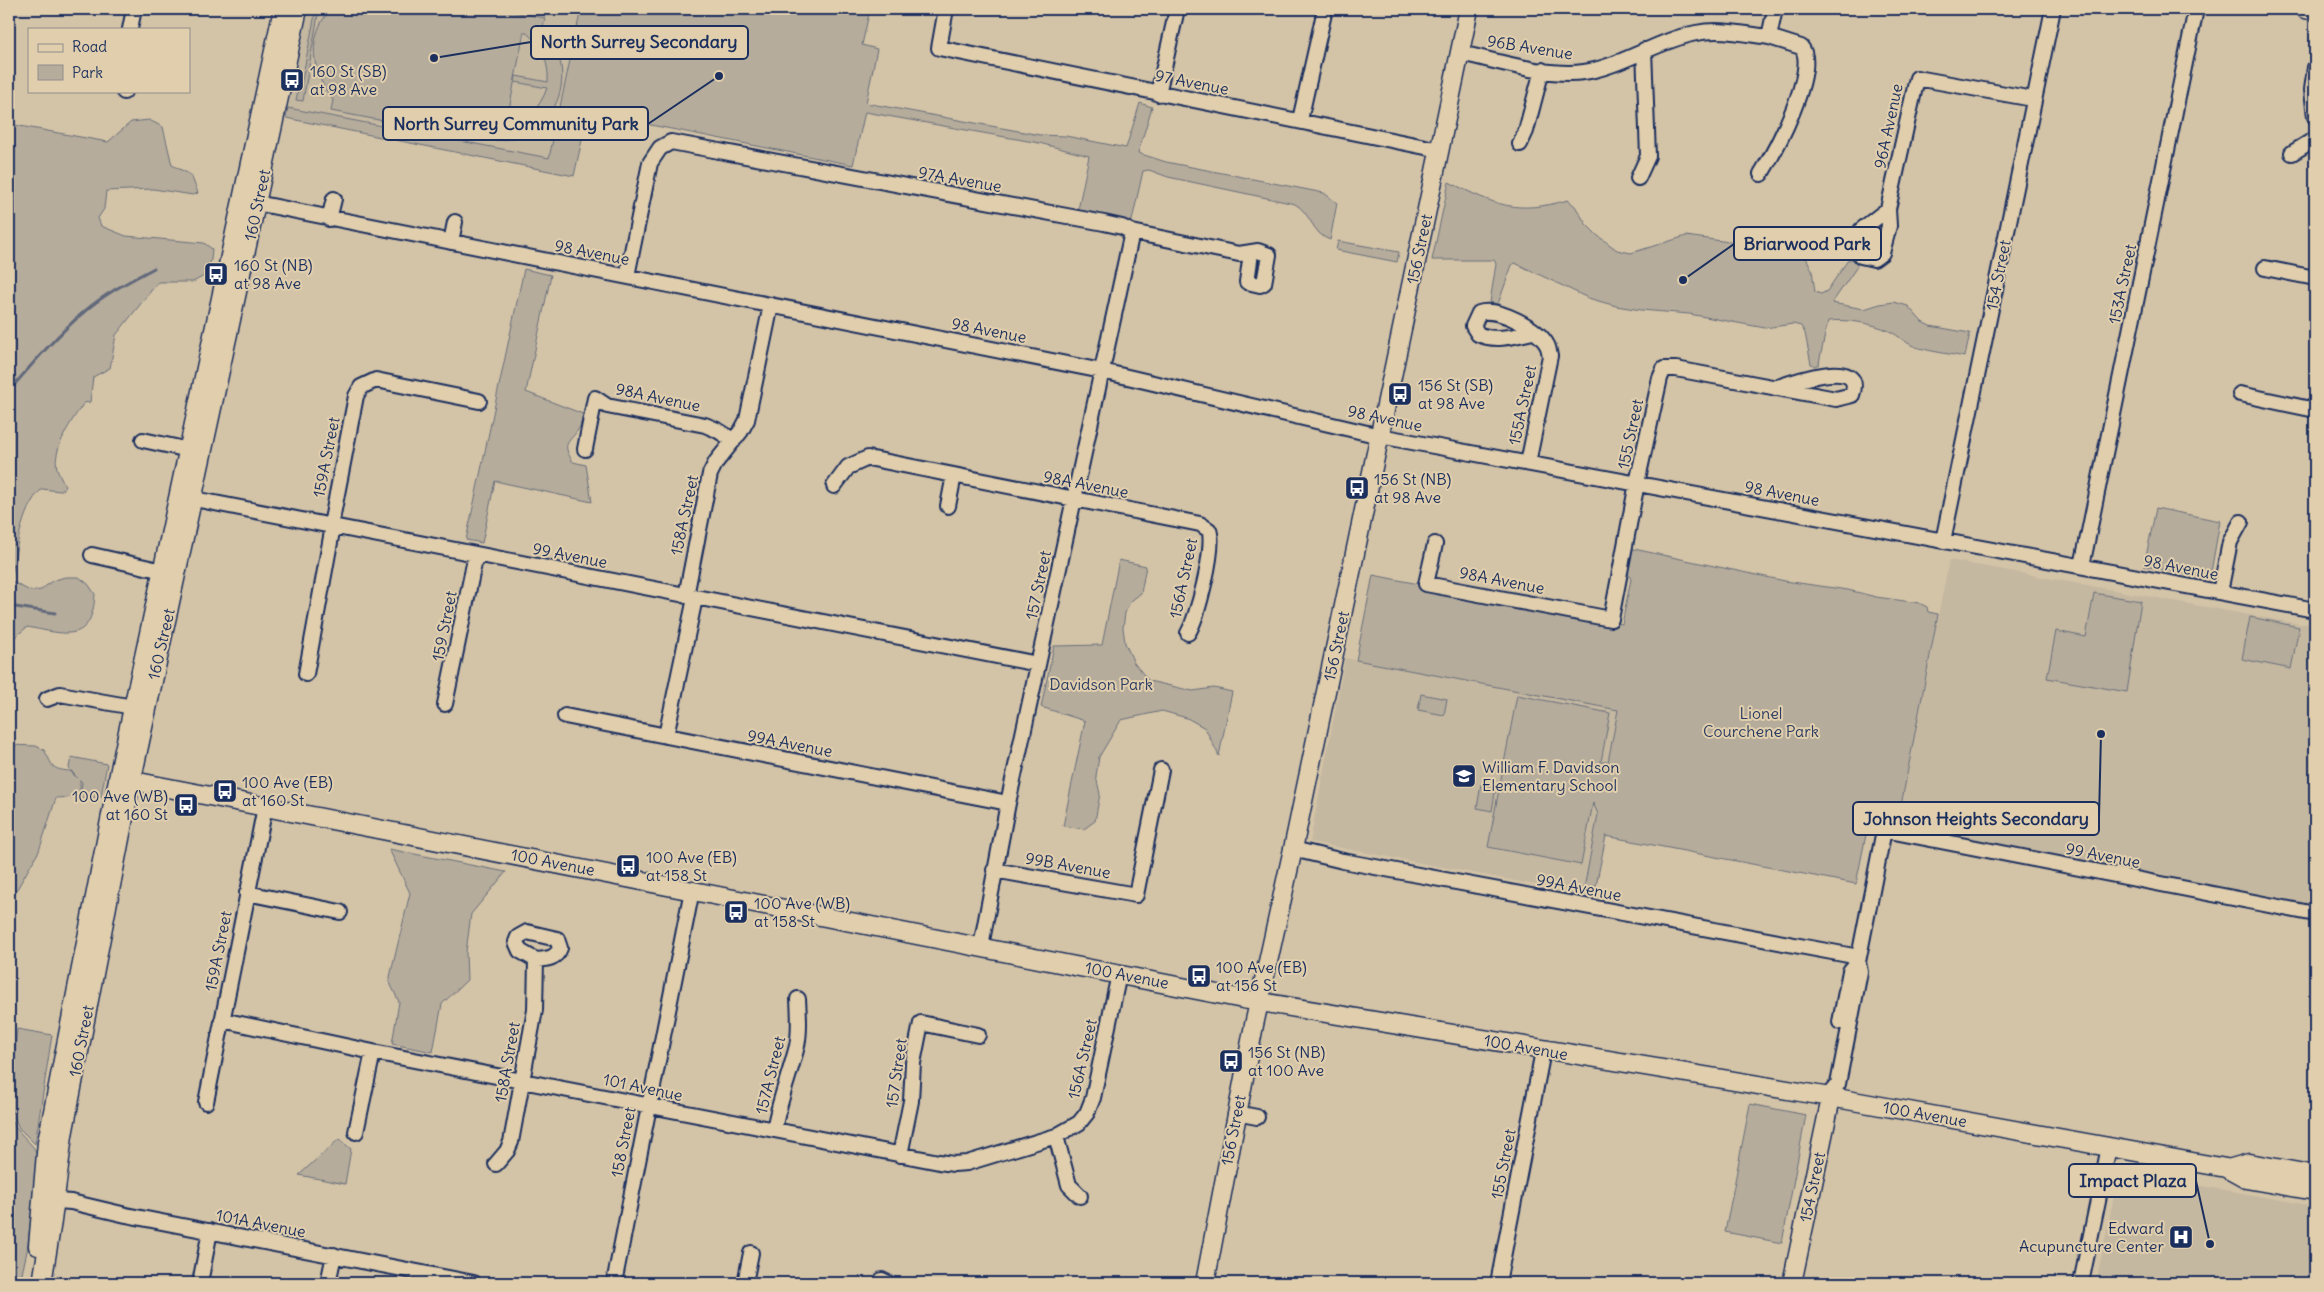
<svg xmlns="http://www.w3.org/2000/svg" width="2324" height="1292" viewBox="0 0 2324 1292" font-family="Delius,sans-serif">
  <style>
    .built { fill: #c5b8a1 }
    .green { fill: #b5ac9b; stroke: #686e7c; fill-rule: evenodd }
    .lines { fill: none; stroke-linecap: round; stroke-linejoin: round }
    .stream { stroke: #62697b; stroke-width: 3 }
    .minor-casing { stroke: #1b2f5e; stroke-width: 18 }
    .major-casing { stroke: #1b2f5e; stroke-width: 21 }
    .minor { stroke: #e0ceac; stroke-width: 14 }
    .major { stroke: #e0ceac; stroke-width: 18 }
    .labels { text-anchor: middle; stroke-width: 4; stroke-linejoin: round; paint-order: stroke }
    .street-label { font-size: 16px; fill: #1b2f5e; stroke: #e0ceac }
    .poi-label { font-size: 16px; fill: #1b2f5e; stroke: #e0ceac; text-anchor: start }
    .park-label { font-size: 16px; fill: #2a3c64; stroke: #e0ceac }
    .leader { fill: none; stroke: #1b2f5e; stroke-width: 2 }
    .callout-dot { fill: #1b2f5e; stroke: #e0ceac; stroke-width: 2 }
    .callout { fill: #e0ceac; stroke: #1b2f5e; stroke-width: 2 }
    .callout-label { font-size: 18px; text-anchor: middle; font-weight: bold; fill: #1b2f5e }
  </style>
  <rect width="100%" height="100%" fill="#d4c4a7"/>
  <filter id="ink" filterUnits="userSpaceOnUse"><feTurbulence type="fractalNoise" baseFrequency=".02" numOctaves="2"/><feDisplacementMap in="SourceGraphic" scale="10" xChannelSelector="R" yChannelSelector="G"/><feConvolveMatrix kernelMatrix="1 2 1 2 8 2 1 2 1" color-interpolation-filters="sRGB"/></filter>
  <g filter="url(#ink)">
    <path class="built" d="M 308,9 L 581,9 L 549,158 L 288,108 Z
      M 1949,560 L 2300,624 L 2315,623 L 2315,907 L 1896,833 Z
      M 1345,658 L 1618,710 L 1583,894 L 1310,842 Z
      M 2119,1171 L 2315,1206 L 2315,1283 L 2096,1283 Z"/>
    <path class="green" d="M 316,9 L 319,9 L 303,101 L 296,100 L 299,85 L 301,85 Z
      M 331,9 L 498,9 L 545,18 L 543,28 C 586,79 551,147 484,140 L 331,111 L 333,100 C 311,73 306,36 331,9 ZM 524,31 C 541,44 549,61 548,82 L 516,76 L 515,82 L 547,88 C 540,108 527,121 506,126 Z
      M 581,9 L 870,9 L 862,45 L 877,49 L 866,103 L 1040,135 L 1066,136 L 1126,148 L 1140,103 L 1152,107 L 1138,153 L 1166,162 L 1324,193 L 1337,203 L 1330,240 C 1312,234 1311,213 1295,204 L 1168,177 L 1149,170 L 1143,171 L 1131,225 L 1117,218 L 1078,210 L 1089,156 L 1039,143 L 865,112 L 853,165 L 646,124 L 644,133 L 586,122 L 574,176 L 286,118 L 288,108 L 549,158 Z
      M 149,120 L 163,127 L 172,165 L 191,175 L 198,193 L 193,195 L 153,189 L 106,191 L 104,209 L 98,218 L 101,226 L 126,236 L 204,243 L 212,249 L 211,260 L 206,275 L 193,282 L 158,282 L 116,335 L 110,368 L 93,377 L 90,402 L 84,403 C 73,418 52,449 57,468 C 58,474 62,480 65,486 L 64,489 L 60,491 L 42,489 C 20,508 16,554 11,581 L 30,591 L 41,590 L 52,581 L 65,577 L 79,577 L 88,584 L 95,594 C 92,645 65,634 27,627 L 9,642 L 9,124 L 108,142 L 131,122 Z
      M 1449,182 C 1496,205 1515,215 1568,200 L 1575,206 L 1586,224 L 1598,236 L 1617,250 L 1631,253 L 1686,236 L 1765,247 L 1783,244 L 1801,247 L 1812,270 L 1815,292 L 1821,294 L 1827,291 L 1848,260 L 1853,259 L 1858,263 L 1856,268 L 1832,303 L 1864,309 L 1880,304 L 1894,302 L 1908,306 L 1922,322 L 1930,326 L 1970,333 L 1965,357 C 1950,354 1934,352 1919,348 C 1907,345 1900,336 1889,331 C 1873,323 1845,319 1828,321 L 1820,358 L 1819,364 L 1815,366 L 1811,364 L 1805,333 L 1801,326 L 1793,324 L 1765,328 L 1689,314 L 1641,310 L 1616,306 L 1588,298 L 1515,263 L 1512,265 L 1498,304 L 1490,302 L 1496,264 L 1494,260 L 1432,260 Z
      M 1338,241 L 1399,252 L 1397,262 L 1336,250 Z
      M 524,269 L 551,275 L 526,392 L 583,414 C 582,419 581,426 578,430 C 568,444 561,443 573,462 L 586,465 L 592,502 L 495,481 L 482,543 L 466,540 Z
      M 2156,508 L 2220,521 L 2210,578 L 2144,566 Z
      M 1634,549 L 1785,581 L 1848,590 L 1876,597 L 1919,603 L 1927,607 L 1928,612 L 1938,614 L 1898,821 L 1870,815 L 1856,884 L 1606,836 L 1594,896 L 1583,894 L 1598,814 L 1593,803 L 1581,865 L 1488,847 L 1517,695 L 1610,713 L 1601,762 L 1608,762 L 1618,710 L 1356,660 L 1373,575 L 1622,624 L 1631,579 L 1627,571 L 1630,551 Z
      M 1119,560 L 1146,566 L 1141,593 L 1130,602 L 1125,613 L 1123,628 L 1125,643 L 1134,663 L 1149,681 L 1193,691 L 1214,688 L 1232,692 L 1219,756 L 1205,728 L 1187,718 L 1162,711 L 1121,720 L 1099,757 L 1096,776 L 1100,794 L 1095,821 L 1084,829 L 1063,826 L 1085,721 L 1041,707 L 1054,646 L 1102,645 Z
      M 2094,593 L 2141,601 L 2127,692 L 2047,678 L 2056,631 L 2086,637 Z
      M 2250,617 L 2299,627 L 2291,669 L 2242,659 Z
      M 1421,694 L 1447,699 L 1444,715 L 1418,710 Z
      M 9,745 L 36,746 L 44,750 C 54,766 49,769 70,771 L 77,778 L 69,768 L 71,757 L 107,764 L 101,797 L 80,798 L 82,782 L 80,780 L 80,791 L 75,797 L 56,798 L 39,851 L 13,896 L 9,899 Z
      M 1481,784 L 1496,787 L 1492,811 L 1477,808 Z
      M 389,849 L 506,872 L 471,914 L 466,952 L 467,980 L 442,1004 L 433,1052 L 392,1044 L 399,1002 L 389,981 L 410,893 Z
      M 17,1029 L 52,1035 L 35,1144 L 19,1128 L 10,1107 Z
      M 1750,1104 L 1806,1115 L 1782,1243 L 1725,1232 Z
      M 9,1110 L 15,1127 L 34,1148 L 38,1159 L 27,1251 L 20,1283 L 9,1283 Z
      M 339,1139 L 351,1149 L 345,1184 L 299,1175 Z"/>
    <g class="lines">
      <path class="stream" d="M 9,391 C 33,363 57,335 85,311 C 106,293 130,281 154,268
        M 9,606 L 55,613"/>
      <defs>
        <path id="minor" d="M 946,9 L 939,48 L 1440,150
          M 130,29 L 134,9
          M 1460,53 C 1498,61 1546,77 1584,72 C 1620,67 1659,40 1696,33 C 1720,28 1745,34 1769,37
          M 2315,67 L 2312,90 L 2315,117
          M 124,91 L 124,92
          M 1158,94 L 1177,9
          M 1300,120 L 1325,9
          M 1520,144 L 1526,131 L 1542,70
          M 2292,153 L 2315,139
          M 1761,174 C 1774,153 1820,68 1801,47 L 1769,37 L 1775,9
          M 1638,178 L 1648,156 L 1644,50
          M 246,201 L 1102,371 L 1380,436 L 2315,610
          M 1888,209 L 1861,230 L 1857,249 L 1861,256 L 1874,259 L 1882,253 L 1889,226 L 1888,209 L 1917,78 L 2033,99
          M 329,219 L 334,199
          M 451,242 L 455,222
          M 2265,268 L 2315,278
          M 627,276 L 650,163 L 660,148 L 671,142 L 1104,223 L 1122,227 L 1132,232 L 1239,254 L 1258,251 L 1269,255 L 1264,283 L 1260,285 L 1247,282 L 1251,253
          M 2240,394 L 2315,410
          M 143,440 L 189,450
          M 585,449 L 595,398 L 607,406 L 705,425 L 717,430 L 733,440
          M 1528,463 L 1550,356 C 1549,353 1549,348 1547,345 C 1538,328 1498,307 1479,313 L 1473,326 L 1478,334 C 1495,342 1515,336 1533,332
          M 834,486 L 848,467 L 868,458 L 1200,524 L 1209,530 C 1216,546 1197,619 1188,633
          M 184,497 L 1038,664
          M 948,506 L 954,475
          M 331,525 L 356,396 L 361,387 L 376,380 L 479,401
          M 1943,541 L 2053,9
          M 1435,544 L 1426,584 L 1611,619 L 1637,483 L 1660,378 L 1664,369 L 1676,369 L 1836,399 L 1852,395 C 1867,355 1789,383 1775,388
          M 92,555 L 163,571
          M 2082,566 L 2196,9
          M 2220,592 L 2230,542 L 2241,522
          M 686,596 L 710,474 L 716,462 L 741,431 L 747,420 L 771,305
          M 306,674 L 333,526
          M 47,699 L 60,694 L 133,707
          M 445,704 L 476,554
          M 565,716 L 1008,803
          M 666,736 L 695,598
          M 1293,849 L 1343,861 L 1859,957
          M 994,870 L 1136,895 L 1161,770
          M 247,893 L 340,912
          M 981,946 L 1008,803 L 1132,232
          M 222,1020 L 373,1052 L 939,1162 L 954,1164 L 967,1163 L 1056,1136 L 1079,1123 L 1087,1113 L 1093,1098 L 1119,974
          M 1840,1022 L 1850,971 L 1858,962
          M 1832,1091 L 1838,1084 L 1860,972 L 1858,962 L 1884,830 L 2315,914
          M 206,1102 L 265,807
          M 1236,1113 L 1257,1117
          M 774,1130 C 779,1101 790,1074 797,1046 C 800,1031 799,1015 798,999
          M 356,1132 L 373,1052
          M 1056,1136 L 1069,1185 L 1080,1196
          M 900,1155 L 911,1101 L 913,1063 L 921,1023 L 978,1035
          M 496,1164 L 507,1151 L 511,1142 L 535,1010 L 536,960 C 546,959 556,959 560,948 L 557,939 L 527,932 L 518,937 L 516,942 L 520,951 L 536,960
          M 45,1200 L 71,1202 L 126,1215 L 474,1283
          M 882,1280 L 888,1283
          M 200,1283 L 210,1231
          M 328,1283 L 334,1255
          M 614,1283 L 692,890
          M 745,1283 L 751,1253
          M 1498,1283 L 1543,1051
          M 2081,1283 L 2109,1147"/>
        <path id="major" d="M 2305,9 L 2315,11
          M 118,778 L 1243,999 L 1842,1099 L 2226,1168 L 2246,1179 L 2315,1191
          M 2228,1169 L 2249,1163 L 2315,1175
          M 38,1246 L 47,1142 L 121,764 L 283,9
          M 42,1283 L 52,1221 L 63,1135 L 128,797 L 298,9
          M 1205,1283 L 1254,1025 L 1293,849 L 1469,9
          M 1792,1283 L 1831,1098"/>
      </defs>
      <use href="#minor" class="minor-casing"/>
      <use href="#major" class="major-casing"/>
      <use href="#minor" class="minor"/>
      <use href="#major" class="major"/>
    </g>
  </g>
  <defs>
    <symbol id="bus-square" viewBox="-11 -11 22 22"><rect x="-9" y="-9" width="18" height="18" rx="4" fill="#1b2f5e" stroke="#e0ceac"/><path d="M-5-6H5V4H4V6H2V4H-2V6H-4V4H-5ZM-3.5-4V0h7V-4ZM-3.5 1.2v1.5H-2V1.2ZM2 1.2v1.5H3.5V1.2Z" fill="#fff"/></symbol>
    <symbol id="school-square" viewBox="-11 -11 22 22"><rect x="-9" y="-9" width="18" height="18" rx="4" fill="#1b2f5e" stroke="#e0ceac"/><path d="M0-5L7-2L0 1L-7-2ZM-4 1L0 2.5L4 1V4Q0 6-4 4Z" fill="#fff"/></symbol>
    <symbol id="hospital-square" viewBox="-11 -11 22 22"><rect x="-9" y="-9" width="18" height="18" rx="4" fill="#1b2f5e" stroke="#e0ceac"/><path d="M-5-5h3v3.5h4V-5h3V5h-3V1.5h-4V5h-3Z" fill="#fff"/></symbol>
  </defs>
  <g fill-rule="evenodd">
    <use href="#bus-square" x="278" y="66" width="28" height="28"/>
    <use href="#bus-square" x="202" y="260" width="28" height="28"/>
    <use href="#bus-square" x="1386" y="380" width="28" height="28"/>
    <use href="#bus-square" x="1343" y="474" width="28" height="28"/>
    <use href="#school-square" x="1450" y="762" width="28" height="28"/>
    <use href="#bus-square" x="211" y="777" width="28" height="28"/>
    <use href="#bus-square" x="172" y="791" width="28" height="28"/>
    <use href="#bus-square" x="614" y="852" width="28" height="28"/>
    <use href="#bus-square" x="722" y="898" width="28" height="28"/>
    <use href="#bus-square" x="1185" y="962" width="28" height="28"/>
    <use href="#bus-square" x="1217" y="1047" width="28" height="28"/>
    <use href="#hospital-square" x="2167" y="1223" width="28" height="28"/>
  </g>
  <g class="labels">
    <g class="street-label">
      <text transform="translate(1530 47) rotate(9)" y="6">96B Avenue</text>
      <text transform="translate(1192 82) rotate(11)" y="6">97 Avenue</text>
      <text transform="translate(1888 126) rotate(-78)" y="6">96A Avenue</text>
      <text transform="translate(960 179) rotate(10)" y="6">97A Avenue</text>
      <text transform="translate(257 205) rotate(-78)" y="6">160 Street</text>
      <text transform="translate(1419 249) rotate(-78)" y="6">156 Street</text>
      <text transform="translate(592 252) rotate(11)" y="6">98 Avenue</text>
      <text transform="translate(1998 275) rotate(-79)" y="6">154 Street</text>
      <text transform="translate(2122 284) rotate(-78)" y="6">153A Street</text>
      <text transform="translate(989 330) rotate(11)" y="6">98 Avenue</text>
      <text transform="translate(658 397) rotate(12)" y="6">98A Avenue</text>
      <text transform="translate(1522 405) rotate(-78)" y="6">155A Street</text>
      <text transform="translate(1385 418) rotate(12)" y="6">98 Avenue</text>
      <text transform="translate(1630 434) rotate(-78)" y="6">155 Street</text>
      <text transform="translate(326 457) rotate(-79)" y="6">159A Street</text>
      <text transform="translate(1086 484) rotate(11)" y="6">98A Avenue</text>
      <text transform="translate(1782 493) rotate(11)" y="6">98 Avenue</text>
      <text transform="translate(684 515) rotate(-78)" y="6">158A Street</text>
      <text transform="translate(570 555) rotate(11)" y="6">99 Avenue</text>
      <text transform="translate(2181 567) rotate(11)" y="6">98 Avenue</text>
      <text transform="translate(1183 578) rotate(-78)" y="6">156A Street</text>
      <text transform="translate(1502 580) rotate(11)" y="6">98A Avenue</text>
      <text transform="translate(1038 585) rotate(-78)" y="6">157 Street</text>
      <text transform="translate(444 626) rotate(-79)" y="6">159 Street</text>
      <text transform="translate(161 644) rotate(-77)" y="6">160 Street</text>
      <text transform="translate(1336 646) rotate(-78)" y="6">156 Street</text>
      <text transform="translate(790 743) rotate(11)" y="6">99A Avenue</text>
      <text transform="translate(2103 855) rotate(11)" y="6">99 Avenue</text>
      <text transform="translate(553 862) rotate(11)" y="6">100 Avenue</text>
      <text transform="translate(1068 865) rotate(10)" y="6">99B Avenue</text>
      <text transform="translate(1579 887) rotate(11)" y="6">99A Avenue</text>
      <text transform="translate(218 951) rotate(-79)" y="6">159A Street</text>
      <text transform="translate(1127 975) rotate(11)" y="6">100 Avenue</text>
      <text transform="translate(81 1041) rotate(-79)" y="6">160 Street</text>
      <text transform="translate(1526 1047) rotate(10)" y="6">100 Avenue</text>
      <text transform="translate(1082 1059) rotate(-77)" y="6">156A Street</text>
      <text transform="translate(507 1062) rotate(-80)" y="6">158A Street</text>
      <text transform="translate(896 1073) rotate(-82)" y="6">157 Street</text>
      <text transform="translate(770 1075) rotate(-76)" y="6">157A Street</text>
      <text transform="translate(643 1087) rotate(12)" y="6">101 Avenue</text>
      <text transform="translate(1925 1114) rotate(10)" y="6">100 Avenue</text>
      <text transform="translate(1233 1130) rotate(-79)" y="6">156 Street</text>
      <text transform="translate(623 1142) rotate(-79)" y="6">158 Street</text>
      <text transform="translate(1503 1164) rotate(-79)" y="6">155 Street</text>
      <text transform="translate(1812 1187) rotate(-78)" y="6">154 Street</text>
      <text transform="translate(261 1223) rotate(11)" y="6">101A Avenue</text>
    </g>
    <g class="poi-label">
      <text x="310" y="77">160 St (SB)<tspan x="310" dy="18">at 98 Ave</tspan></text>
      <text x="234" y="271">160 St (NB)<tspan x="234" dy="18">at 98 Ave</tspan></text>
      <text x="1418" y="391">156 St (SB)<tspan x="1418" dy="18">at 98 Ave</tspan></text>
      <text x="1374" y="485">156 St (NB)<tspan x="1374" dy="18">at 98 Ave</tspan></text>
      <text x="1482" y="773">William F. Davidson<tspan x="1482" dy="18">Elementary School</tspan></text>
      <text x="242" y="788">100 Ave (EB)<tspan x="242" dy="18">at 160 St</tspan></text>
      <text x="168" y="802" text-anchor="end">100 Ave (WB)<tspan x="168" dy="18">at 160 St</tspan></text>
      <text x="646" y="863">100 Ave (EB)<tspan x="646" dy="18">at 158 St</tspan></text>
      <text x="754" y="909">100 Ave (WB)<tspan x="754" dy="18">at 158 St</tspan></text>
      <text x="1216" y="973">100 Ave (EB)<tspan x="1216" dy="18">at 156 St</tspan></text>
      <text x="1248" y="1058">156 St (NB)<tspan x="1248" dy="18">at 100 Ave</tspan></text>
      <text x="2164" y="1234" text-anchor="end">Edward<tspan x="2164" dy="18">Acupuncture Center</tspan></text>
    </g>
    <g class="park-label">
      <text x="1101" y="690">Davidson Park</text>
      <text x="1761" y="719">Lionel<tspan x="1761" dy="18">Courchene Park</tspan></text>
    </g>
  </g>
  <path class="leader" d="M434 58L531 42M719 76L648 124M1683 280L1734 244M2101 734L2099 818M2210 1244L2196 1181"/>
  <g class="callout-dot">
    <circle cx="434" cy="58" r="5"/>
    <circle cx="719" cy="76" r="5"/>
    <circle cx="1683" cy="280" r="5"/>
    <circle cx="2101" cy="734" r="5"/>
    <circle cx="2210" cy="1244" r="5"/>
  </g>
  <g class="callout">
    <rect x="531" y="26" width="217" height="33" rx="5"/>
    <rect x="383" y="107" width="265" height="33" rx="5"/>
    <rect x="1734" y="227" width="147" height="33" rx="5"/>
    <rect x="1853" y="802" width="246" height="33" rx="5"/>
    <rect x="2069" y="1164" width="127" height="33" rx="5"/>
  </g>
  <g class="callout-label">
    <text x="639" y="48">North Surrey Secondary</text>
    <text x="516" y="130">North Surrey Community Park</text>
    <text x="1807" y="250">Briarwood Park</text>
    <text x="1976" y="825">Johnson Heights Secondary</text>
    <text x="2133" y="1187">Impact Plaza</text>
  </g>
  <rect width="2324" height="1292" fill="none" stroke="#e0ceac" stroke-width="30"/>
  <rect x="15" y="15" width="2294" height="1262" fill="none" stroke="#1b2f5e" stroke-width="2" filter="url(#ink)"/>
  <rect x="28" y="28" width="162" height="65" fill="#e0ceac" stroke="#918e8d"/>
  <rect x="38" y="44" width="25" height="8" fill="#e0ceac" stroke="#918e8d"/>
  <text x="72" y="52" font-size="15" fill="#1b2f5e">Road</text>
  <rect x="38" y="65" width="25" height="15" fill="#b5ac9b" stroke="#918e8d"/>
  <text x="72" y="78" font-size="15" fill="#1b2f5e">Park</text>
</svg>
